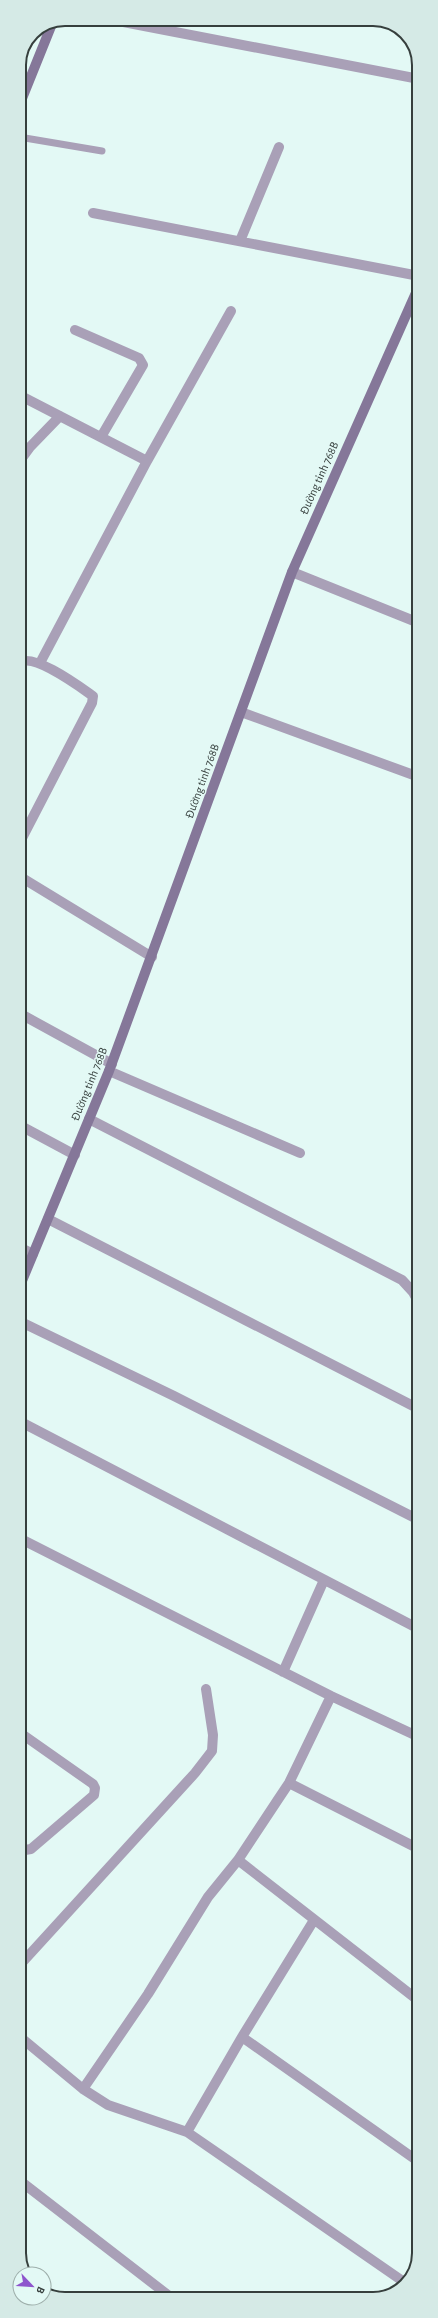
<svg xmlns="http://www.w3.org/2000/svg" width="438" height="2318" viewBox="0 0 438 2318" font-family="'Alegreya Sans',sans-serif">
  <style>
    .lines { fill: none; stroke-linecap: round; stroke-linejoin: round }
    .lane { stroke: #a9a0b7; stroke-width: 7 }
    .street { stroke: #a9a0b7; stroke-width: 10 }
    .secondary { stroke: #857799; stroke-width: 10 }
    .labels { text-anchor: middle; stroke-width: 3; stroke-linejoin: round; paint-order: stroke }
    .street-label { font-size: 12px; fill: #363f3d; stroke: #e3f9f5 }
    .rim { fill: none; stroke: #363f3d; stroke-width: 2 }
  </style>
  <rect width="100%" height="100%" fill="#e3f9f5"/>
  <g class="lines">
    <path class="lane" d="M 19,137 L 102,151"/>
    <path class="street" d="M 108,19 L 419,79
      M 93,213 L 419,276
      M 240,241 L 279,147
      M 75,330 L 139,358 L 143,365 L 101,437
      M 19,395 L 147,461
      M 19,462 L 30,447 L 60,416
      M 292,572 L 419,623
      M 19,663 C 33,652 80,687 93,696 L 92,703 L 19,844
      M 40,663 L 147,461 L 231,311
      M 241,712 L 419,777
      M 19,876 L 152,957
      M 19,1013 L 112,1064
      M 109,1071 L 300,1153
      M 89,1119 L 402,1280 L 413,1292 L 419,1303
      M 19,1125 L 75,1155
      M 48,1219 L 419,1409
      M 19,1247 L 33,1254
      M 19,1321 L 174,1396 L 419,1520
      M 19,1421 L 419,1629
      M 19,1538 L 331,1696 L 419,1737
      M 283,1672 L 324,1580
      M 19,1732 L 93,1784 L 95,1788 L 94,1795 L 31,1849 L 19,1851
      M 289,1783 L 419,1849
      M 238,1860 L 419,2001
      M 19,1966 L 195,1773 L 212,1751 L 213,1735 L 206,1689
      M 19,2036 L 83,2089 L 108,2105 L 187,2132 L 407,2284
      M 242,2037 L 314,1920
      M 83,2089 L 148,1994 L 208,1897 L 238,1860 L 277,1801 L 289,1783 L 331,1696
      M 187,2132 L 242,2037 L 419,2162
      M 19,2180 L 173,2299"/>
    <path class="secondary" d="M 19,106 L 52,24
      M 19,1288 L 109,1071 L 292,572 L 419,286"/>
  </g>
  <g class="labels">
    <g class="street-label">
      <text transform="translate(319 478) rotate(-66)" y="4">Đường tỉnh 768B</text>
      <text transform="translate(202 781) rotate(-70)" y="4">Đường tỉnh 768B</text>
      <text transform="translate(89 1084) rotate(-68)" y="4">Đường tỉnh 768B</text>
    </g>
  </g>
  <path d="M0 0H438V2318H0ZM65 26H373A39 39 0 0 1 412 65V2253A39 39 0 0 1 373 2292H65A39 39 0 0 1 26 2253V65A39 39 0 0 1 65 26Z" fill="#d5eae6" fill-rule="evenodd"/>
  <path class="rim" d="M65 26H373A39 39 0 0 1 412 65V2253A39 39 0 0 1 373 2292H65A39 39 0 0 1 26 2253V65A39 39 0 0 1 65 26Z"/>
  <g transform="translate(32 2286) rotate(115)"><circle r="19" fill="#e3f9f5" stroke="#9eafab"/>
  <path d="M0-3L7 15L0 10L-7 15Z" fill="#8e55cd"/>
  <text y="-6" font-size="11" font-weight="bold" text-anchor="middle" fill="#363f3d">B</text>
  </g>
</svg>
